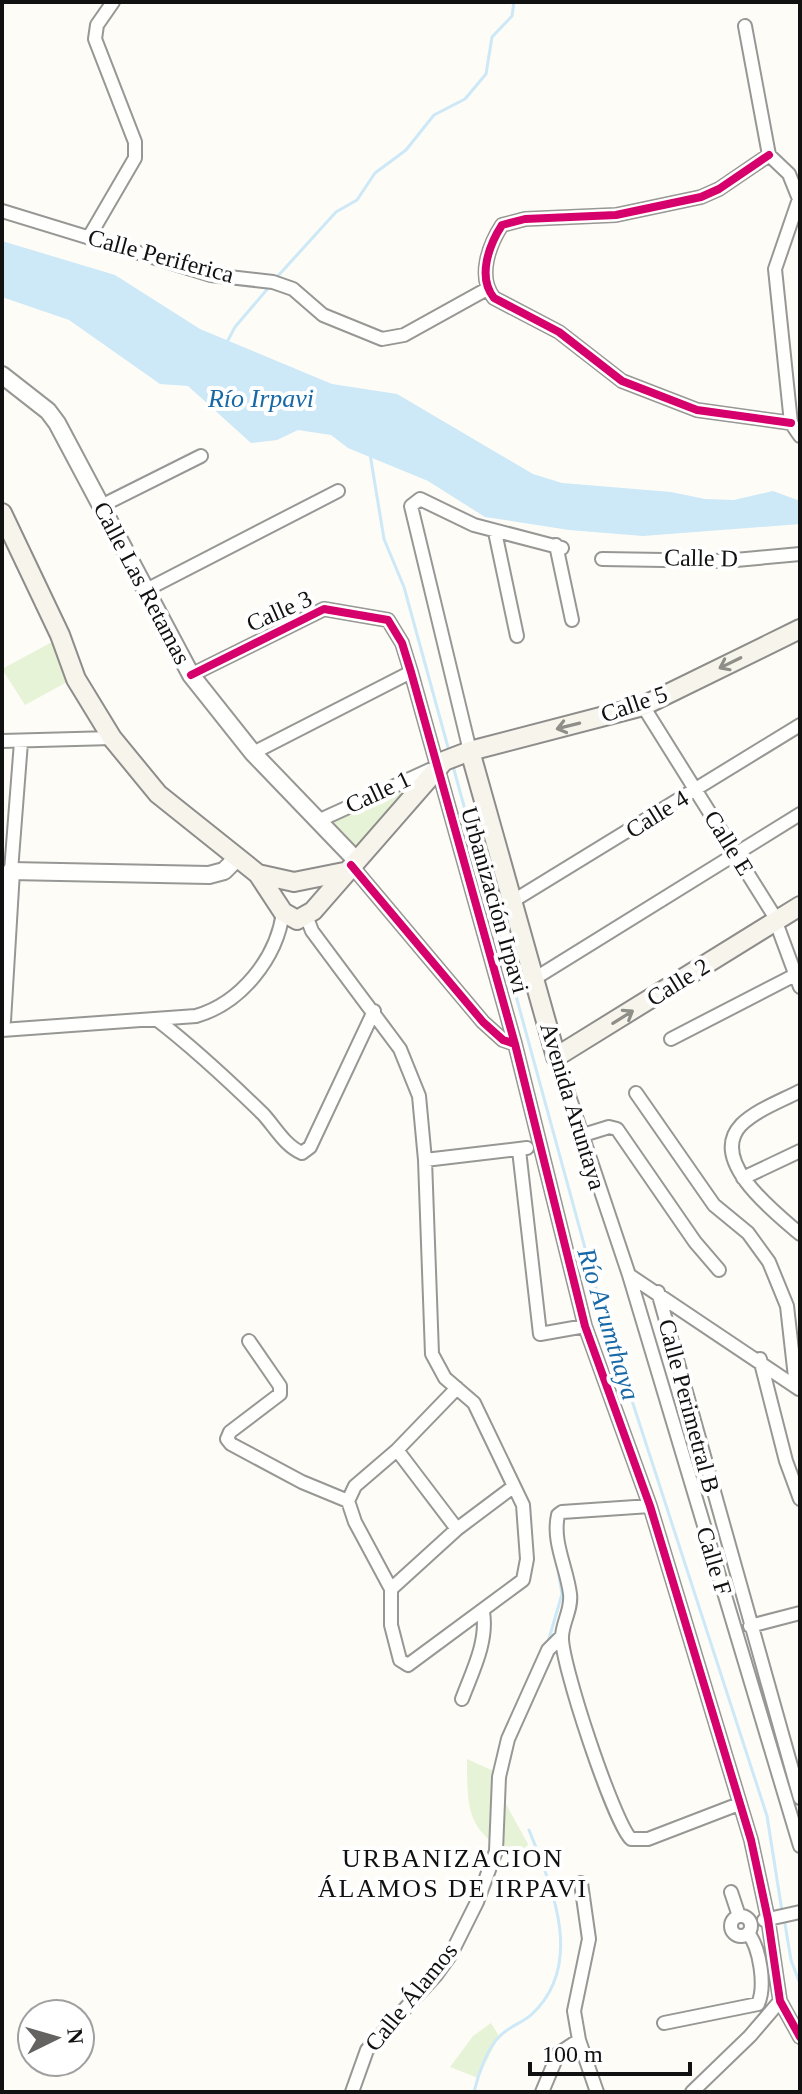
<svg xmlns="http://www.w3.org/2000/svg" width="802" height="2094" viewBox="0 0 802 2094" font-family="Georgia,serif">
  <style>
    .green { fill: #e7f3d7 }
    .water { fill: #cde8f7 }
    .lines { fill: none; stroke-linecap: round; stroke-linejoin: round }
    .stream { stroke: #cde8f7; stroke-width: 3 }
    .minor-casing { stroke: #979795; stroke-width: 16 }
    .tertiary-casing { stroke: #979795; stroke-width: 20 }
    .secondary-casing { stroke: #8e8d8b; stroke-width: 22 }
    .minor { stroke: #fffffe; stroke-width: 12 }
    .tertiary { stroke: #fffffe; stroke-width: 16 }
    .secondary { stroke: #f6f4eb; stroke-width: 18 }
    .cycleway-casing { stroke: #fff; stroke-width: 13 }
    .cycleway { stroke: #d6006c; stroke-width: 8 }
    .oneway { stroke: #8f8e89 }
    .labels { text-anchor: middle; stroke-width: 8; stroke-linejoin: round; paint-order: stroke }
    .street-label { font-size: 24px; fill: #111; stroke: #fff }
    .water-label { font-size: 26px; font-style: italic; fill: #1768a6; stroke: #fff }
    .neighbourhood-label { font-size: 26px; letter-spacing: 2px; fill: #111; stroke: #fff }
  </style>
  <rect width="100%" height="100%" fill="#fdfcf7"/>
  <path class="green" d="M 54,641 L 67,682 L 25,705 L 2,669 Z
    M 412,784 L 356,847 L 331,824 L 331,821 Z
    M 467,1759 L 498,1773 L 501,1795 L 528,1844 L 522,1862 C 469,1831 467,1819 467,1759 Z
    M 491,2023 L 499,2036 L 478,2078 L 450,2067 L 473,2036 Z"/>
  <path class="water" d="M 2,241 L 115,275 L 200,329 L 332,384 L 397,394 L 533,474 L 562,483 L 671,492 L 705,499 L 734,500 L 773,491 L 800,501 L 800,524 L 643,536 L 569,530 L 485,517 L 428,481 L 348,448 L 331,435 L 298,430 L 277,440 L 251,443 L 188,386 L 160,384 L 69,320 L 2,297 Z"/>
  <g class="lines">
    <path class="stream" d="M 277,277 L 336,212 L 357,200 L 375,173 L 406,150 L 434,115 L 465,99 L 486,74 L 492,37 L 512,16 L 514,2
      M 226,344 L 235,327 L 270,286
      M 370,454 L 384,539 L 404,587 L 449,751
      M 453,766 L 599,1299 L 767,1816 L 782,1911
      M 548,1642 L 562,1594 L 557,1564
      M 784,1918 L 791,1960 L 800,1984
      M 474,2092 C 478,2075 487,2048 500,2036 C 508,2027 522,2023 531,2015 C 586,1965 552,1887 529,1830"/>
    <defs>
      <path id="minor" d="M 745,26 L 769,155 L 789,174 L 799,199 L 775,269 L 791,423 L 800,436
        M 769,155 L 719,189 L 701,197 L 616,215 L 525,219 L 502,225 C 489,245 477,277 494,298 L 559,332 L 622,381 L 697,410 L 791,423
        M 2,211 L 211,275 L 273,282 L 293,289 L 323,315 L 382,339 L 404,335 L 487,289
        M 89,237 L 135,158 L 135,142 L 95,39 L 97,25 L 113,2
        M 101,506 L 201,456
        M 495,532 L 517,636
        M 556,545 L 572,620
        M 602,559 L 725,561 L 800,554
        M 146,590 L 338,491
        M 191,675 L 324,609 L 388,620 L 402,643 L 411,672 L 515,1044
        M 643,706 L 773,914 L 800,987
        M 2,741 L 112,738
        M 470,751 L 411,506 L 420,499 L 474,525 L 562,548
        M 253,753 L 411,672
        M 320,820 L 436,767
        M 351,865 L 483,1022 L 503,1040 L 515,1044 L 585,1326 L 650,1506 L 751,1840 L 768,1919 L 780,2001 L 800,2037
        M 11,871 L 21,742
        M 513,901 L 800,725
        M 307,918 L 312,931 L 400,1049 L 419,1096 L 425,1160 L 432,1354 L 445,1378 L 474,1403 L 523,1505 L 527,1559 L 523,1580 L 408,1665 L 400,1660 L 391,1625 L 391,1589 L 355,1522 L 348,1501 L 355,1486 L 397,1450 L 457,1388
        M 534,979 L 800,814
        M 156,1019 C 194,1048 228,1080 263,1114 C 275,1127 285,1146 302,1153 L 310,1147 L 374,1011
        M 2,1030 L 196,1016 C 241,1003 277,958 283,912
        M 671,1039 L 795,975
        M 556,1057 L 629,1275 L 800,1846
        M 800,1091 C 781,1101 756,1110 741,1125 C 707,1161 777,1214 800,1234
        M 636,1093 L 714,1205 L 748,1233 L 769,1262 L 787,1306 L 796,1386
        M 580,1136 L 609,1127 L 617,1129 L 695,1242 L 719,1270
        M 519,1150 L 540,1334 L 585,1326
        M 425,1160 L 527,1148
        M 743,1178 L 800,1151
        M 629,1275 L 799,1389
        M 658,1292 L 800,1798
        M 249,1341 L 280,1386 L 280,1394 L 230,1432 L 227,1439 L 231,1444 L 302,1482 L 348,1501
        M 760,1359 L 786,1461 L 800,1499
        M 397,1450 L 457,1529
        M 650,1506 L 562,1512 L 558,1515 C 552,1542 567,1568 570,1594 C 572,1609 563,1621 562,1636 C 560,1661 614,1823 631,1839 L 648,1839 L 739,1804
        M 391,1589 L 457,1529 L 513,1487
        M 750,1626 L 800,1613
        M 462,1699 C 472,1672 488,1642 483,1612
        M 581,1883 L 589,1939 L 574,2011 L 579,2040 L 597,2092
        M 731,1892 L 739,1916
        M731 1926a10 10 0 1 1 20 0a10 10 0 1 1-20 0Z
        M 764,1920 L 800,1912
        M 664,2023 L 758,2004 C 766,1986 760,1948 748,1933
        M 352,2092 L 367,2050 L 436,1975 L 451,1954 L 477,1902 L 496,1851 L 499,1777 L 508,1739 L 548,1650 L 562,1636
        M 542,2092 L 558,2054 L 579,2040
        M 692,2092 L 750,2036 L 780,2001"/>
      <path id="tertiary" d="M 2,375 L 48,411 L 57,423 L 191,675 L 253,753 L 355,859
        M 2,1021 L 11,871 L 209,875 L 224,871 L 236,859"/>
      <path id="secondary" d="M 2,513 L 60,635 L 76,679 L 112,738 L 158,794 L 258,874 L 283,912 L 297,920 L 313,911 L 444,761 L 470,751 L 643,706 L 800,629
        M 470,751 L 556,1057 L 800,906
        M 258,874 L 294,882 L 344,872"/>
    </defs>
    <use href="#minor" class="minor-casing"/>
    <use href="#tertiary" class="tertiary-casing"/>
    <use href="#secondary" class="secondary-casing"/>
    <use href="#minor" class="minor"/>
    <use href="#tertiary" class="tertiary"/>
    <use href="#secondary" class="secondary"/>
    <defs>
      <path id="cycleway" d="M 769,155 L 719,189 L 701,197 L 616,215 L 525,219 L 502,225 C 489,245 477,277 494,298 L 559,332 L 622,381 L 697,410 L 791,423
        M 191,675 L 324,609 L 388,620 L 402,643 L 411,672 L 515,1044
        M 351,865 L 483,1022 L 503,1040 L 515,1044 L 585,1326 L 650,1506 L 751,1840 L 768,1919 L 780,2001 L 800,2037"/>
    </defs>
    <use href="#cycleway" class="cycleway-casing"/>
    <use href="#cycleway" class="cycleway"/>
  </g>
  <defs><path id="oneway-shaft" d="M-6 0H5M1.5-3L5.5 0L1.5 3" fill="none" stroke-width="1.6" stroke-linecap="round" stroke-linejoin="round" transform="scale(2)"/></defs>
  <g class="oneway">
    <use href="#oneway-shaft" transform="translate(730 663) rotate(154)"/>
    <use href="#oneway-shaft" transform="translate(568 726) rotate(166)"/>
    <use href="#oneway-shaft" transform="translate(623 1017) rotate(-32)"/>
  </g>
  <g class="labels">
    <g class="street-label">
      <text transform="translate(161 256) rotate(15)" y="8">Calle Periferica</text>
      <text transform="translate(701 558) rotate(1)" y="8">Calle D</text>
      <text transform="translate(142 583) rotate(62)" y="8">Calle Las Retamas</text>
      <text transform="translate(279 611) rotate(-24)" y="8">Calle 3</text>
      <text transform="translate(634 704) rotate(-19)" y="8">Calle 5</text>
      <text transform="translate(378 792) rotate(-25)" y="8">Calle 1</text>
      <text transform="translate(657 814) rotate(-32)" y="8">Calle 4</text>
      <text transform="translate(729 843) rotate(58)" y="8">Calle E</text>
      <text transform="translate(495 900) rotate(74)" y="8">Urbanización Irpavi</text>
      <text transform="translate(678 982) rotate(-32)" y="8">Calle 2</text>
      <text transform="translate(573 1106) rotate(73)" y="8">Avenida Aruntaya</text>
      <text transform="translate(689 1406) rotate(75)" y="8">Calle Perimetral B</text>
      <text transform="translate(714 1561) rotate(73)" y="8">Calle F</text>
      <text transform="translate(411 1997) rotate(-51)" y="8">Calle Álamos</text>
    </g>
    <g class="water-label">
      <text x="261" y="407">Río Irpavi</text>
      <text transform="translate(609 1324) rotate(73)" y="9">Río Arumthaya</text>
    </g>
    <g class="neighbourhood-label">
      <text x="453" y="1867">URBANIZACION<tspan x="453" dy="30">ÁLAMOS DE IRPAVI</tspan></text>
    </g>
  </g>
  <rect width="802" height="2094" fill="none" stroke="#111111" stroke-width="8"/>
  <g transform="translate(56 2038) rotate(85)"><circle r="38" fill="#ffffff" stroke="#a0a0a0" stroke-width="2"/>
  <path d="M0-6L14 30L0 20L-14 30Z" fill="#646362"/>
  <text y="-12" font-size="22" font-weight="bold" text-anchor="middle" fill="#111111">N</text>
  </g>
  <path d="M530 2062v12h160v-12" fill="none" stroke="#111111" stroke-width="4"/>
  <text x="542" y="2062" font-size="24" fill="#111111" stroke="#ffffff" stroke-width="6" paint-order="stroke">100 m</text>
</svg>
